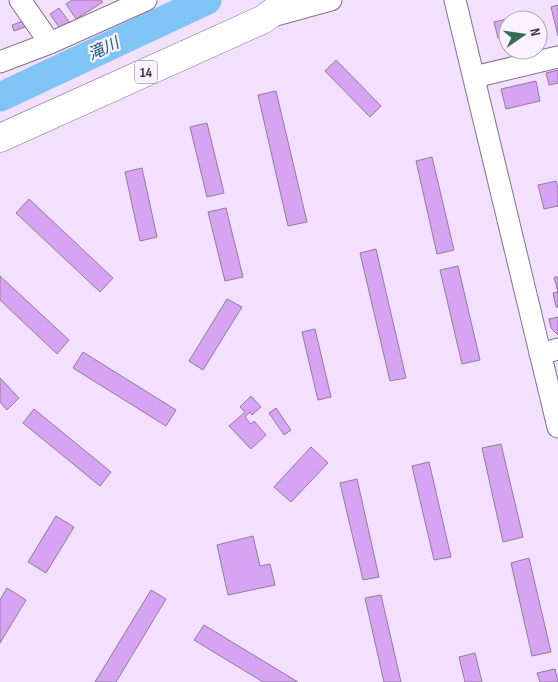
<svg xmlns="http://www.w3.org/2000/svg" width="558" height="682" viewBox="0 0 558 682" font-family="'Sofia Sans Condensed','Noto Sans JP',sans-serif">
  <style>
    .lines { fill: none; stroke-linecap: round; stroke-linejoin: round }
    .river { stroke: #7ec4f4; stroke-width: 29 }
    .building { fill: #d7a4f3; stroke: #8f7d99 }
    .minor-casing { stroke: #82718c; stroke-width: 23 }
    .major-casing { stroke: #82718c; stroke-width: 29 }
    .minor { stroke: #fff; stroke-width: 21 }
    .major { stroke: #fff; stroke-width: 28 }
    .labels { text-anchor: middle; stroke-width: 4.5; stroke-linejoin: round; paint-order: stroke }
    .shield { fill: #faf2fe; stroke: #746c78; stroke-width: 1 }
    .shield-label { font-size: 14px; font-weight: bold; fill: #3a333f }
    .water-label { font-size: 16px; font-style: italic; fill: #155a81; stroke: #faf2fe }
  </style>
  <rect width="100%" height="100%" fill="#f3e0fe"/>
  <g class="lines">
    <path class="river" d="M 0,97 L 207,0"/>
  </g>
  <path class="building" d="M 72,0 L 101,0 L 103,2 L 76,19 L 66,4 Z
    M 558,5 L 558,36 L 551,7 Z
    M 59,8 L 70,23 L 61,30 L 50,14 Z
    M 512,18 L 512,20 L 508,20 L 508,48 L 504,49 L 501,37 L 498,38 L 494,22 Z
    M 23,21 L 25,27 L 14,31 L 12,25 Z
    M 336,60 L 381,106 L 370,117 L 325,71 Z
    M 558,70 L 558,83 L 549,85 L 546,73 Z
    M 536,81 L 540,101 L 506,109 L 501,89 Z
    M 276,91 L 307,222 L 288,226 L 258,95 Z
    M 207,123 L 224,193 L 207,197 L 190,127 Z
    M 432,157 L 454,250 L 437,254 L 416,161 Z
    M 142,168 L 157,237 L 140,241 L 125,172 Z
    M 556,181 L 558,189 L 558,206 L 544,209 L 538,185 Z
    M 29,199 L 113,278 L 100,292 L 16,213 Z
    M 226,208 L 243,277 L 225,281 L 208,212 Z
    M 376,249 L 406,378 L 390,381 L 360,253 Z
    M 458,266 L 480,360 L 462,364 L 440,270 Z
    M 0,276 L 69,340 L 57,354 L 0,300 Z
    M 554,277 L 558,277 L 558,307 L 556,307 L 553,293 L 558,292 Z
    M 227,299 L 242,307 L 203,370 L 189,361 Z
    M 558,317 L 558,335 L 551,328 L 549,319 Z
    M 315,329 L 331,397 L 318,400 L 302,332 Z
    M 83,352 L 176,410 L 166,426 L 73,368 Z
    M 0,378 L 19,398 L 7,410 L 0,402 Z
    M 251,396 L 261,407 L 252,415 L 250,412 L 245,417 L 251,424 L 254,421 L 266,435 L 251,449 L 229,426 L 245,412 L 240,407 Z
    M 276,408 L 291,430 L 284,435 L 269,413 Z
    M 34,409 L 111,472 L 100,486 L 23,423 Z
    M 501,444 L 523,537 L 503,542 L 482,448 Z
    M 311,447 L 328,463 L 291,502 L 274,487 Z
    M 429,462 L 451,557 L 434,560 L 412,466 Z
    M 357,479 L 379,577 L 363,580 L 340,483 Z
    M 56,516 L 74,527 L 46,573 L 28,562 Z
    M 253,536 L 260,566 L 270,564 L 275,585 L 228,595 L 217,545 Z
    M 529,558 L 551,652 L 532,656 L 511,563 Z
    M 7,588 L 26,600 L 0,643 L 0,600 Z
    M 151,590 L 166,599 L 116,682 L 95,682 Z
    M 381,595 L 401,682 L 384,682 L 365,598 Z
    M 204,625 L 298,682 L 263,682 L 194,640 Z
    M 475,653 L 482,682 L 465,682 L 459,657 Z
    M 555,669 L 558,682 L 540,682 L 537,673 Z"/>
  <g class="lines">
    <defs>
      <path id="minor" d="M 20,0 L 50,43
        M 455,0 L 558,427
        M 273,16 L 331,0
        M 0,62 L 50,43 L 146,0
        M 474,77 L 558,57
        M 540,354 L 558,349"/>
      <path id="major" d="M 0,138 L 262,20 L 290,0"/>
    </defs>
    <use href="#minor" class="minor-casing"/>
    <use href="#major" class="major-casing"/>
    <use href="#minor" class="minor"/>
    <use href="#major" class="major"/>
  </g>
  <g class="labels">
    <rect class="shield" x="135" y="60.5" width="22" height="23" rx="4"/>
    <g class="shield-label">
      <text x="146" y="77">14</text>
    </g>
    <g class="water-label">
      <text transform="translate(103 48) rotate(-25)" y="6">滝川</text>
    </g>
  </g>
  <g transform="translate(523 35) rotate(77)"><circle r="24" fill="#faf2fe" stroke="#ada6b2"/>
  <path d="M0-4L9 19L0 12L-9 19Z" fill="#336d56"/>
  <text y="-8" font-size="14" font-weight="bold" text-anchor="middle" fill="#3a333f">N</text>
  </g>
</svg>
